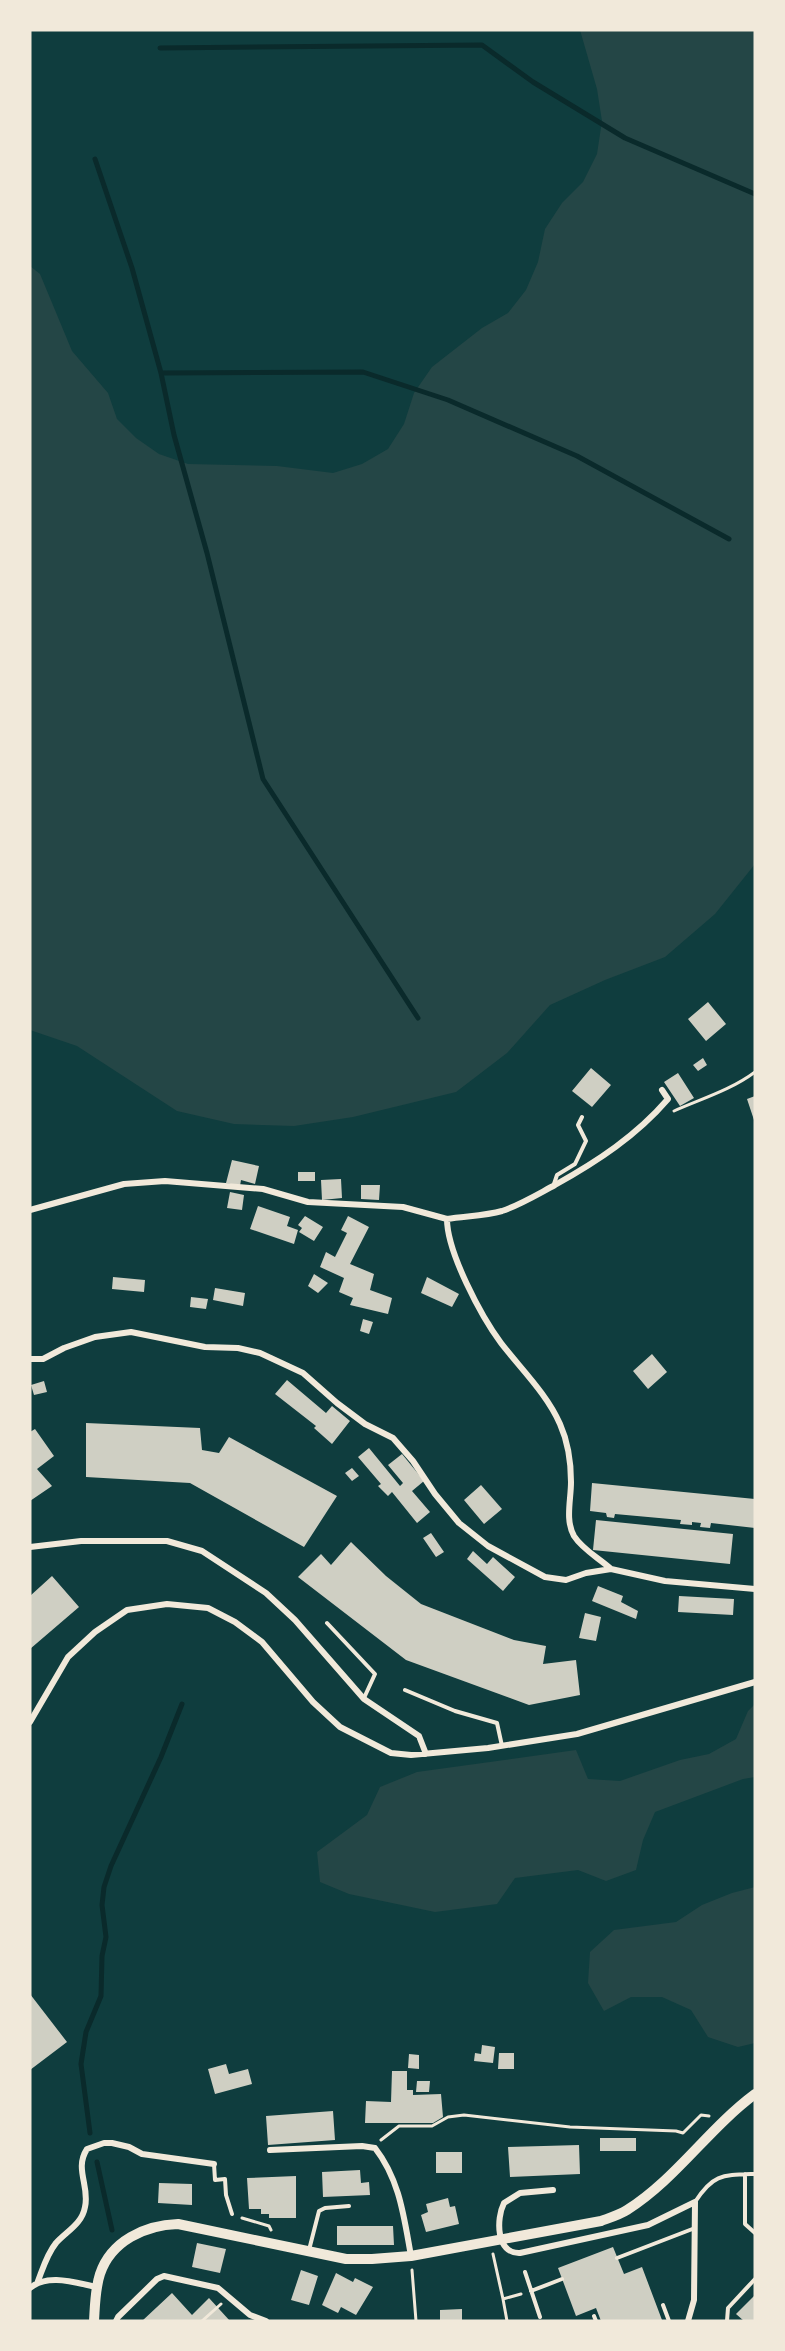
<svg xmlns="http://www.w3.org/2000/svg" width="785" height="2351" viewBox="0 0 785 2351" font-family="Signika,sans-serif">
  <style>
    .green { fill: #244646 }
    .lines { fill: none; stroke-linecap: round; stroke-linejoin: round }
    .stream { stroke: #0a2a2b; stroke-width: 5 }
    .building { fill: #cfcfc3 }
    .path { stroke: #f1e9da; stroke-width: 3 }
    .service { stroke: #f1e9da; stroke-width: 4 }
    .minor { stroke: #f1e9da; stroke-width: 6 }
    .tertiary { stroke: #f1e9da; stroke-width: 10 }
  </style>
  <rect width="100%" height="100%" fill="#0f3d3e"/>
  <path class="green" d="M 580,30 L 755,30 L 755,864 L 715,914 L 665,957 L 605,980 L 550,1005 L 507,1053 L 456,1092 L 353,1117 L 294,1126 L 234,1124 L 177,1111 L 77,1046 L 30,1030 L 30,266 L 40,274 L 72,351 L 108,393 L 117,419 L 136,438 L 159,454 L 188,464 L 277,466 L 333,473 L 362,464 L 388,449 L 404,424 L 414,393 L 432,367 L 482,328 L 508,313 L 526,290 L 538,262 L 545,229 L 562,203 L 583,182 L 597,154 L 602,121 L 597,89 Z
    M 755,1704 L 755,1777 L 743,1779 L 655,1812 L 643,1840 L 636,1870 L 606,1881 L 578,1870 L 515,1878 L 497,1904 L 435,1912 L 349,1894 L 320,1882 L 317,1852 L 367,1815 L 380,1787 L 417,1772 L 576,1750 L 588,1779 L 620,1781 L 680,1760 L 709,1754 L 736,1739 L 748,1711 Z
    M 755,1887 L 755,2043 L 738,2047 L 708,2037 L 691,2010 L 662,1997 L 631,1997 L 604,2011 L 588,1983 L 590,1952 L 614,1930 L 676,1922 L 702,1905 L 732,1893 Z"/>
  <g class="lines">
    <path class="stream" d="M 160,48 L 482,45 L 533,82 L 625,138 L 755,194
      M 95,159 L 132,268 L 161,373 L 174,435 L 207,553 L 263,779 L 418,1018
      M 161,373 L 363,372 L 448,400 L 577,456 L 729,539
      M 90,2133 L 81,2064 L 86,2032 L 101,1996 L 102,1956 L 106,1937 L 102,1905 L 104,1887 L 111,1866 L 161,1757 L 182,1704
      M 97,2162 L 112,2230"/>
  </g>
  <path class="building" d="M 708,1002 L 726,1024 L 706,1041 L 688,1019 Z
    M 703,1058 L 707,1065 L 698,1071 L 693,1065 Z
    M 591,1068 L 611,1085 L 592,1107 L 572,1091 Z
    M 678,1073 L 694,1098 L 680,1106 L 664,1082 Z
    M 755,1096 L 755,1123 L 747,1099 Z
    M 232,1160 L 259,1166 L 255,1184 L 241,1180 L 240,1186 L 226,1183 Z
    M 298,1172 L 315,1172 L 315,1181 L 298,1181 Z
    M 341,1179 L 342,1198 L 322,1200 L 321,1180 Z
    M 361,1185 L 380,1185 L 379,1200 L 361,1199 Z
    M 230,1192 L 244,1195 L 242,1210 L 227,1208 Z
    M 258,1206 L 290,1217 L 287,1226 L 298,1230 L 294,1244 L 250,1229 Z
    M 305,1216 L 323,1227 L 314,1241 L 299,1232 L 302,1228 L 298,1225 Z
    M 348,1216 L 369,1227 L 350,1264 L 374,1274 L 370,1290 L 392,1298 L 388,1314 L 350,1305 L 353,1298 L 339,1292 L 344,1278 L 320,1267 L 326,1252 L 335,1257 L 347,1233 L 341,1230 Z
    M 314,1274 L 328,1283 L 318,1293 L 308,1286 Z
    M 113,1277 L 145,1280 L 144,1292 L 112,1289 Z
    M 427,1277 L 459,1294 L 452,1307 L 421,1293 Z
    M 215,1288 L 245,1293 L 243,1306 L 213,1300 Z
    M 191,1297 L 208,1299 L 206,1309 L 190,1307 Z
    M 363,1319 L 373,1322 L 369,1334 L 360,1331 Z
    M 652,1354 L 667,1372 L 648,1389 L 633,1371 Z
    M 287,1380 L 326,1413 L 332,1406 L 350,1421 L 332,1444 L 314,1428 L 316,1426 L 275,1394 Z
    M 44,1381 L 47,1392 L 34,1395 L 31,1385 Z
    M 86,1423 L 200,1428 L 202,1450 L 219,1453 L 229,1437 L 337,1496 L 304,1547 L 190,1483 L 86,1477 Z
    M 35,1429 L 54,1456 L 37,1469 L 52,1486 L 30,1501 L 30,1432 Z
    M 369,1448 L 400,1486 L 403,1483 L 388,1465 L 402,1454 L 424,1481 L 412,1491 L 430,1512 L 417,1523 L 392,1492 L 388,1496 L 378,1486 L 381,1484 L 358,1457 Z
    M 352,1468 L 359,1476 L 352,1481 L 345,1473 Z
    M 592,1483 L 755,1499 L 755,1528 L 711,1523 L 710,1528 L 700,1527 L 701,1523 L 692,1522 L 692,1525 L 680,1524 L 681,1520 L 615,1514 L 614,1518 L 607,1517 L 606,1513 L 590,1511 Z
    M 481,1485 L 502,1509 L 484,1524 L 464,1500 Z
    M 596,1520 L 733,1534 L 730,1564 L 593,1550 Z
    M 431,1533 L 444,1552 L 436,1557 L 423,1538 Z
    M 351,1542 L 386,1576 L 421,1604 L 514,1640 L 546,1646 L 543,1664 L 576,1660 L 580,1695 L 529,1705 L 406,1660 L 298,1577 L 321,1554 L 331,1565 Z
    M 473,1551 L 487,1564 L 493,1557 L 515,1577 L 503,1591 L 467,1559 Z
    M 52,1576 L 79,1607 L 30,1649 L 30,1596 Z
    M 598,1586 L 623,1596 L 621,1602 L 638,1611 L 636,1619 L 592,1601 Z
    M 679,1596 L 734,1599 L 733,1615 L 678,1612 Z
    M 585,1613 L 601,1617 L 596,1641 L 579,1638 Z
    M 30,1994 L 67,2042 L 30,2070 Z
    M 482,2045 L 495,2047 L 493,2063 L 474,2061 L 475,2053 L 481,2054 Z
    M 499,2053 L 514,2053 L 514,2069 L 498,2069 Z
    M 409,2054 L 419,2055 L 419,2069 L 408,2068 Z
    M 226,2064 L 229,2074 L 248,2069 L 252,2084 L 215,2094 L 208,2069 Z
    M 392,2071 L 407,2071 L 407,2090 L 413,2090 L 413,2095 L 441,2094 L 443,2117 L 433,2123 L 365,2123 L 366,2101 L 391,2102 Z
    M 417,2081 L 430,2081 L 429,2092 L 416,2092 Z
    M 333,2111 L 335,2140 L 268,2145 L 266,2116 Z
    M 600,2138 L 636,2138 L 636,2151 L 600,2151 Z
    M 579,2145 L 580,2174 L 510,2177 L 508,2147 Z
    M 436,2152 L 462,2152 L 462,2173 L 436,2173 Z
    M 360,2170 L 361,2183 L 369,2182 L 370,2195 L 323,2197 L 322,2172 Z
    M 296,2176 L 296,2218 L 269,2218 L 269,2214 L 261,2214 L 261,2209 L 249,2209 L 247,2178 Z
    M 159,2183 L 192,2184 L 192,2205 L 158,2203 Z
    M 448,2198 L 450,2207 L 455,2206 L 459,2224 L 426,2232 L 421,2215 L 428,2212 L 426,2204 Z
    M 337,2226 L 393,2226 L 394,2245 L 337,2245 Z
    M 197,2243 L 226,2249 L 220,2273 L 192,2267 Z
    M 613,2247 L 624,2274 L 642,2267 L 662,2320 L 601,2321 L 596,2308 L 576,2316 L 558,2268 Z
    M 301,2270 L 318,2276 L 309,2305 L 291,2300 Z
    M 336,2273 L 353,2282 L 355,2278 L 373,2287 L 356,2315 L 341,2307 L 338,2313 L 322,2305 Z
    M 172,2293 L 192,2315 L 209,2298 L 230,2321 L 142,2321 Z
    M 755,2295 L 755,2321 L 744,2321 L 736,2314 Z
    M 462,2309 L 462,2321 L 440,2321 L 440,2310 Z"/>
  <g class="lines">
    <path class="path" d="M 674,1111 C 701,1099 731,1090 755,1072
      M 381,2140 L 399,2126 L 432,2126 L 448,2117 L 464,2115 L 570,2127 L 676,2131 L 683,2133 L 701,2115 L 709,2116
      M 242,2218 L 269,2226 L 271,2230
      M 493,2254 L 503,2299 L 521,2294
      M 412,2270 L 416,2321
      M 503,2299 L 507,2321
      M 202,2321 L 221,2304"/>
    <path class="service" d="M 554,1184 L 557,1175 L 575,1164 L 586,1141 L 578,1125 L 582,1117
      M 327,1623 L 375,1674 L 364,1698
      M 405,1690 L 455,1711 L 497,1723 L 502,1746
      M 214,2164 L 215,2180 L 225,2179 L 226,2195 L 232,2214
      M 745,2174 L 745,2224 L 755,2233
      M 695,2202 C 713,2174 722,2175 755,2174
      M 309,2250 L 319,2211 L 325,2208 L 349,2206
      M 617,2258 L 695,2228
      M 525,2272 L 540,2317
      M 531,2291 L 562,2279
      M 663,2305 L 669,2321
      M 594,2316 L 596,2321
      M 727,2321 L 728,2308 L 755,2279"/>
    <path class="minor" d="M 30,1210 L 124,1184 L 165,1181 L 263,1189 L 308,1202 L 403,1207 L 447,1219 C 447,1252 481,1316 501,1343 C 521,1369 547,1394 560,1424 C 568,1442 571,1462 571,1482 C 571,1500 565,1520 574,1536 C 583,1550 599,1558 611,1569
      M 447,1219 C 465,1216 485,1216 502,1211 C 520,1205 538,1194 555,1185 C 598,1161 636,1136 668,1099 L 662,1090
      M 30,1359 L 43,1359 L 64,1348 L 95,1337 L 131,1332 L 205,1347 L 238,1348 L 260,1353 L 303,1373 L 337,1403 L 365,1424 L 393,1438 L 413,1461 L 435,1494 L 459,1523 L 488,1546 L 545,1577 L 566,1580 L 586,1573 L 611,1569 L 665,1581 L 755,1589
      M 30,1547 L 81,1541 L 167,1541 L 202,1551 L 266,1593 L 295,1620 L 364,1699 L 419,1736 L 426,1754
      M 30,1722 L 68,1657 L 95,1632 L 127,1610 L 167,1604 L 208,1608 L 235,1622 L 262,1642 L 313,1702 L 340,1727 L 391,1753 L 411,1755 L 488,1748 L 577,1734 L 755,1682
      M 270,2150 L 362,2146 L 375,2148 C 400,2180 404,2218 411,2256
      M 553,2190 L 520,2193 L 504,2203 C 496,2219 496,2254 520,2253 L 648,2225 L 695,2202 L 694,2300 L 688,2321
      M 38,2281 C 43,2268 47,2254 56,2243 C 67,2231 82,2224 85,2207 C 90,2186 74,2169 87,2149 L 104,2143 L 112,2143 L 129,2147 L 142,2154 L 214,2164
      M 30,2288 C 48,2273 76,2283 97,2287
      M 116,2321 L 118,2317 L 157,2279 L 164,2276 L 218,2288 L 250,2315 L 266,2321"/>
    <path class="tertiary" d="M 94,2321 C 95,2306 95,2289 100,2274 C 111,2241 145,2225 178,2224 L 346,2259 L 372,2259 L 411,2256 L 601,2221 C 609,2218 619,2215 627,2210 C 676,2179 708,2129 755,2094"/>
  </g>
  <rect width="785" height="2351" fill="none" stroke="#f1e9da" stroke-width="63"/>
</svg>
